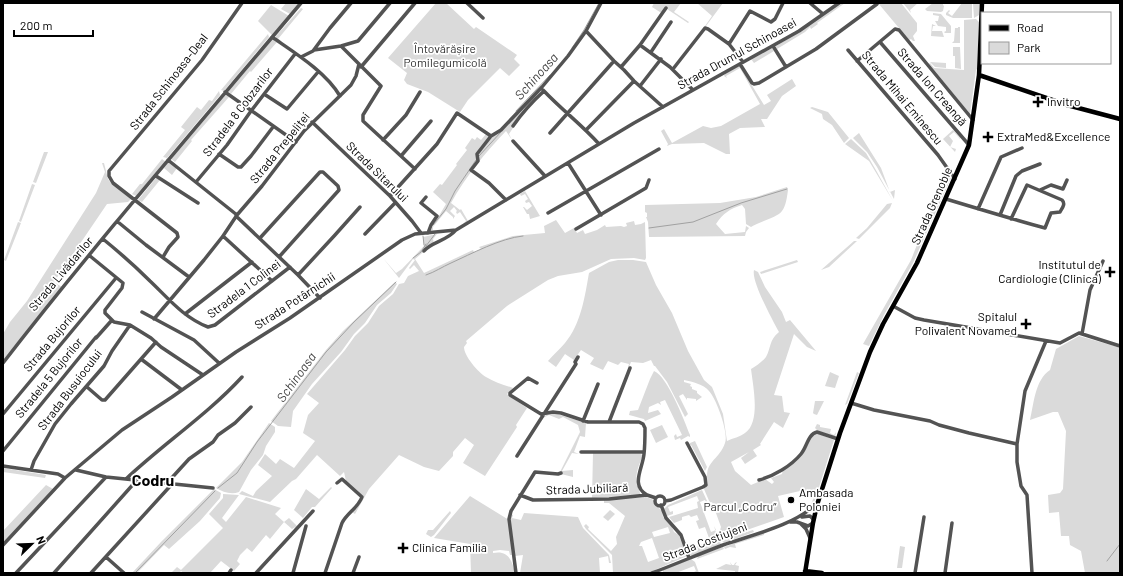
<svg xmlns="http://www.w3.org/2000/svg" width="1123" height="576" viewBox="0 0 1123 576" font-family="Barlow,sans-serif">
  <style>
    .green { fill: #dadada; fill-rule: evenodd }
    .lines { fill: none; stroke-linecap: round; stroke-linejoin: round }
    .stream { stroke: #a1a1a1; stroke-width: 1 }
    .minor { stroke: #535353; stroke-width: 3.5 }
    .major { stroke: #000; stroke-width: 4.5 }
    .poi-dot { fill: #000; stroke: #fff; stroke-width: 1.5 }
    .labels { text-anchor: middle; stroke-width: 3.5; stroke-linejoin: round; paint-order: stroke }
    .park-label { font-size: 12px; fill: #313131; stroke: #fff }
    .street-label { font-size: 12px; fill: #000; stroke: #fff }
    .poi-label { font-size: 12px; fill: #000; stroke: #fff; text-anchor: start }
    .water-label { font-size: 13px; font-style: italic; fill: #424242; stroke: #fff }
    .district-label { font-size: 16px; font-weight: bold; fill: #000; stroke: #fff }
  </style>
  <rect width="100%" height="100%" fill="#fff"/>
  <path class="green" d="M 286,3 L 299,3 L 290,14 L 281,9 Z
    M 436,3 L 446,3 L 474,29 L 476,27 L 517,55 L 514,59 L 520,65 L 509,76 L 500,68 L 468,100 L 460,112 L 428,92 L 407,84 L 404,80 L 407,73 L 388,58 Z
    M 654,3 L 681,3 L 674,12 L 689,22 L 688,23 L 667,9 L 663,14 L 652,7 Z
    M 697,3 L 723,3 L 706,26 L 705,26 L 712,16 Z
    M 841,3 L 845,3 L 817,23 L 818,24 L 811,29 L 810,27 L 805,32 L 777,49 L 776,47 L 776,46 L 802,30 Z
    M 878,3 L 901,3 L 917,23 L 917,31 L 913,36 L 915,41 L 913,41 L 911,39 L 909,40 Z
    M 903,3 L 918,3 L 910,10 L 911,13 Z
    M 933,3 L 943,3 L 943,5 L 944,6 L 943,11 L 941,12 L 927,11 L 925,9 Z
    M 962,3 L 972,3 L 972,18 L 953,18 L 946,15 L 946,13 L 949,10 L 950,11 L 948,13 L 952,16 Z
    M 973,3 L 980,3 L 979,15 L 974,18 Z
    M 271,5 L 289,16 L 272,35 L 258,21 Z
    M 301,8 L 303,9 L 278,39 L 276,38 L 276,36 Z
    M 933,13 L 941,14 L 951,26 L 951,33 L 945,33 L 944,32 L 946,31 L 946,27 L 938,26 L 935,21 L 938,21 L 939,16 L 933,15 Z
    M 976,19 L 979,22 L 977,69 L 976,70 L 970,114 L 929,64 L 930,63 L 934,68 L 964,70 L 964,20 Z
    M 932,24 L 936,26 L 933,26 L 932,31 L 942,31 L 944,37 L 931,36 Z
    M 958,27 L 960,27 L 960,43 L 952,43 L 954,41 L 955,28 L 958,28 Z
    M 268,34 L 269,37 L 224,91 L 221,90 Z
    M 272,39 L 277,42 L 251,72 L 250,71 L 231,94 L 228,91 Z
    M 952,47 L 960,47 L 961,69 L 955,68 L 955,56 L 953,56 L 953,47 Z
    M 772,48 L 774,51 L 754,63 L 751,59 Z
    M 930,62 L 946,63 L 946,68 L 935,67 Z
    M 739,66 L 740,66 L 764,105 L 771,101 L 767,95 L 792,79 L 796,86 L 782,96 L 767,119 L 761,119 L 765,127 L 740,128 L 729,134 L 730,154 L 726,154 L 704,143 L 672,144 L 667,146 L 668,144 L 661,131 L 664,129 L 672,143 L 703,126 L 711,128 L 721,126 L 760,104 L 740,68 L 726,76 L 727,78 L 724,76 L 725,74 Z
    M 542,90 L 542,92 L 527,105 L 511,127 L 513,128 L 509,134 L 512,140 L 506,131 C 485,153 466,176 451,203 L 460,210 L 461,209 L 468,221 L 462,225 L 466,221 L 460,212 L 457,214 L 456,212 L 457,211 L 454,207 L 450,211 L 455,216 L 453,219 L 453,217 L 446,211 L 433,227 L 433,230 L 430,231 L 446,204 L 433,192 L 440,184 L 442,185 L 457,165 L 456,164 L 467,150 L 465,148 L 472,138 L 475,140 L 477,137 L 481,140 L 486,134 L 491,138 Z
    M 219,91 L 220,95 L 167,158 L 163,157 L 185,130 L 181,127 L 197,107 L 201,110 L 209,100 L 212,101 Z
    M 225,94 L 229,97 L 191,140 L 192,141 L 175,162 L 171,159 Z
    M 812,107 L 828,112 L 849,138 L 844,143 L 832,125 L 823,119 L 822,114 L 810,108 Z
    M 953,130 L 960,138 L 960,139 L 954,132 L 949,136 L 953,141 L 950,147 L 956,149 L 955,152 L 943,139 Z
    M 859,133 L 881,168 L 890,192 L 895,190 L 894,199 L 877,167 L 867,152 L 853,138 Z
    M 851,139 L 866,153 L 877,172 L 893,201 L 869,161 L 845,144 Z
    M 44,152 L 48,152 L 36,183 L 33,182 Z
    M 162,159 L 166,162 L 136,196 L 132,194 L 140,184 L 142,184 Z
    M 169,162 L 177,168 L 172,175 L 164,168 Z
    M 102,163 L 104,163 L 108,179 L 111,183 L 132,198 L 128,202 L 107,204 L 54,282 L 62,287 L 3,361 L 3,334 L 10,322 L 27,301 L 96,193 L 105,172 Z
    M 946,171 L 951,178 L 913,263 L 884,315 L 869,346 L 863,344 L 911,260 Z
    M 156,178 L 160,180 L 142,202 L 138,200 Z
    M 32,184 L 35,185 L 21,222 L 19,221 Z
    M 787,187 L 788,190 C 787,197 786,206 782,211 C 778,217 759,222 751,227 L 746,224 L 745,209 L 742,205 C 730,209 723,213 716,224 L 725,234 L 745,232 L 746,226 L 749,228 L 746,232 L 745,236 L 649,237 L 648,222 L 646,217 L 647,217 L 647,213 L 645,212 L 645,205 L 720,203 L 756,197 Z
    M 525,191 L 540,216 L 530,219 L 529,214 L 527,214 L 523,207 L 524,207 L 527,210 L 532,206 L 529,202 L 526,203 L 525,201 L 528,199 L 525,194 L 521,196 L 520,194 Z
    M 892,203 L 890,208 L 859,239 L 856,238 L 867,228 L 887,204 Z
    M 556,220 L 565,233 L 574,228 L 577,233 L 583,230 L 585,234 L 597,230 L 605,225 L 606,227 L 621,226 L 624,227 L 627,226 L 626,223 L 634,221 L 635,225 L 641,224 L 645,222 L 646,258 L 645,260 L 634,258 L 611,259 L 582,272 L 558,276 L 548,280 L 507,306 L 466,341 L 467,343 L 464,347 C 464,356 478,372 486,377 C 494,382 504,385 513,388 L 507,394 L 508,395 L 527,408 L 516,425 L 517,427 L 485,476 L 463,463 L 474,445 L 465,438 L 453,452 L 453,456 L 439,471 L 424,467 L 399,455 L 369,489 L 355,514 L 352,512 L 364,497 L 346,481 L 344,472 L 340,476 L 317,455 L 296,479 L 292,481 L 270,502 L 239,494 L 242,491 L 253,496 L 256,491 L 272,476 L 258,465 L 265,454 L 276,464 L 280,459 L 294,468 L 315,441 L 303,433 L 308,415 L 319,403 L 307,394 L 345,350 L 355,336 L 368,323 L 379,306 L 393,294 L 399,284 L 404,283 L 408,276 L 419,271 L 414,265 L 410,269 L 409,268 L 415,260 L 413,259 L 399,278 L 383,258 L 396,273 L 402,269 L 424,246 L 423,237 L 437,234 L 433,239 L 434,243 L 415,259 L 424,273 L 473,250 L 474,252 L 481,249 L 479,247 L 513,236 L 545,233 L 544,226 Z
    M 18,222 L 21,223 L 6,261 L 4,260 Z
    M 854,241 L 857,241 L 829,267 L 821,270 Z
    M 618,260 L 633,260 L 646,262 L 656,285 L 672,313 L 688,351 L 704,380 L 712,387 L 723,414 L 727,441 C 733,438 740,437 745,433 C 761,422 753,386 751,369 C 756,366 762,362 766,357 C 771,348 769,340 779,332 C 773,321 751,281 754,270 L 758,272 L 765,287 L 782,312 L 786,322 L 790,320 L 816,351 L 807,347 L 794,334 L 774,395 L 782,396 L 784,412 L 790,413 L 783,428 L 774,422 L 760,444 L 761,445 L 753,450 L 757,456 L 745,464 L 741,458 L 749,452 L 731,462 L 735,471 L 751,485 L 765,479 L 772,484 L 774,482 L 771,478 L 782,474 L 783,470 L 804,452 L 814,434 L 816,433 L 834,440 L 815,500 L 810,508 L 815,493 L 800,491 L 778,496 L 784,517 L 721,539 L 719,533 L 721,527 L 712,502 L 710,503 L 704,489 L 708,484 C 703,461 719,461 725,443 C 729,433 716,398 709,391 C 703,384 693,382 684,380 L 684,382 L 691,384 L 690,386 L 692,387 L 692,389 L 697,391 L 697,393 L 702,397 L 696,401 L 696,399 L 687,398 L 687,400 L 683,394 L 679,396 L 688,414 L 685,417 L 667,382 L 655,366 L 654,366 L 651,360 L 643,363 L 631,362 L 629,367 L 628,367 L 629,364 L 621,362 L 618,365 L 608,361 L 603,370 L 590,364 L 594,358 L 581,350 L 574,360 L 565,354 L 556,367 L 548,361 C 553,355 560,349 565,343 C 581,324 585,296 589,273 L 609,262 Z
    M 797,260 L 798,262 L 761,274 L 760,272 Z
    M 395,282 L 397,284 L 391,293 L 377,305 L 365,323 L 354,334 L 341,352 L 312,384 L 293,411 L 291,427 L 278,426 L 271,421 L 326,350 L 343,331 Z
    M 1079,336 L 1118,347 L 1120,350 L 1120,560 L 1119,561 L 1120,563 L 1120,573 L 1085,573 L 1081,551 L 1070,545 L 1069,536 L 1061,536 L 1059,512 L 1049,513 L 1048,495 L 1060,493 L 1063,489 L 1066,431 L 1058,412 L 1053,412 L 1030,420 C 1034,403 1035,380 1050,370 L 1056,349 Z
    M 654,371 C 668,377 684,420 690,435 L 690,437 L 688,436 L 681,440 L 680,438 L 675,440 L 674,436 L 676,434 L 677,437 L 682,435 L 665,400 L 660,402 L 661,405 L 658,403 L 649,407 L 648,413 L 658,410 L 661,414 L 645,421 L 644,419 C 638,418 635,416 629,415 L 630,411 L 638,410 L 650,379 Z
    M 830,372 L 839,376 L 835,388 L 825,386 Z
    M 857,372 L 859,373 L 847,404 L 845,405 Z
    M 815,401 L 824,401 L 817,415 L 814,414 L 813,413 Z
    M 547,414 L 557,414 L 586,423 L 585,437 L 580,436 L 574,452 L 579,454 L 572,453 L 562,471 L 573,470 L 573,477 L 561,474 L 560,472 L 580,432 L 578,425 L 563,417 L 559,419 L 549,415 L 543,418 Z
    M 269,423 L 275,427 L 275,432 L 266,446 L 263,455 L 251,470 L 239,492 C 231,495 223,492 216,488 L 242,462 Z
    M 817,424 L 820,425 L 820,427 L 831,429 L 830,433 L 834,435 L 836,432 L 835,437 L 817,430 L 815,428 Z
    M 662,425 L 668,437 L 656,443 L 650,430 Z
    M 695,441 L 707,467 L 705,471 L 691,445 L 689,446 L 690,443 Z
    M 593,453 L 641,454 L 643,456 C 639,464 635,474 637,483 C 637,488 641,491 640,496 L 592,498 Z
    M 3,468 L 46,475 L 45,478 L 3,472 Z
    M 46,485 L 53,489 L 3,543 L 3,531 Z
    M 331,487 L 332,488 L 315,507 L 312,507 L 303,518 L 294,510 L 306,489 L 319,499 Z
    M 214,489 L 221,493 L 220,498 L 200,521 L 169,549 L 164,545 L 137,573 L 132,573 L 161,542 Z
    M 702,490 L 708,503 L 706,503 L 705,500 L 700,502 L 711,532 L 716,530 L 714,526 L 717,536 L 709,538 L 705,527 L 699,529 L 696,521 L 699,520 L 697,515 L 691,517 L 689,515 L 682,517 L 682,520 L 674,523 L 669,517 L 698,508 L 697,502 L 699,501 L 697,496 L 668,507 L 670,512 L 673,511 L 673,514 L 667,516 L 664,509 L 668,505 Z
    M 223,494 L 239,495 L 222,518 L 226,522 L 246,497 L 281,508 L 275,514 L 284,522 L 289,518 L 297,526 L 292,529 L 284,522 L 270,539 L 266,535 L 252,552 L 247,548 L 240,555 L 237,561 L 240,564 L 234,571 L 221,561 L 210,573 L 184,573 L 181,571 L 179,573 L 171,573 L 177,567 L 181,570 L 223,528 L 209,514 L 223,498 Z
    M 470,496 L 509,520 L 512,555 L 510,555 L 509,551 L 500,550 L 493,551 L 493,553 C 508,550 512,560 515,573 L 471,573 L 470,544 L 434,538 Z
    M 646,497 L 654,500 L 655,504 L 662,511 L 663,517 L 672,527 L 674,532 L 679,535 L 687,556 L 648,573 L 613,573 L 612,555 L 586,529 L 584,526 L 586,524 L 589,527 L 588,529 L 611,551 L 617,544 L 616,537 L 625,516 L 609,503 L 604,503 L 604,500 ZM 668,527 L 670,533 L 654,537 L 652,532 ZM 652,538 L 659,558 L 648,562 L 642,546 L 639,546 L 641,542 Z
    M 610,510 L 615,514 L 608,521 L 603,517 Z
    M 450,511 L 451,513 L 434,535 L 431,537 L 426,534 L 428,530 L 433,530 Z
    M 524,513 L 578,517 L 583,528 L 609,555 L 611,563 L 609,563 L 608,556 L 599,558 L 600,573 L 520,573 L 523,555 L 515,556 L 510,518 L 511,514 L 513,515 L 512,518 L 521,520 Z
    M 753,530 L 754,532 L 724,543 L 721,540 Z
    M 764,533 L 764,535 L 735,544 L 736,548 L 730,547 L 725,549 L 724,547 Z
    M 719,539 L 721,544 L 691,556 L 690,555 L 687,549 Z
    M 900,546 L 905,547 L 902,568 L 897,568 Z
    M 723,547 L 724,549 L 697,559 L 698,556 Z
    M 691,559 L 695,562 L 699,573 L 694,573 L 694,572 L 696,571 L 694,566 L 676,573 L 663,573 L 663,570 Z
    M 730,562 L 732,565 L 734,565 L 735,563 L 737,562 L 735,565 L 739,566 L 738,573 L 735,573 L 735,571 L 716,569 L 726,564 L 726,567 L 726,564 L 731,565 Z"/>
  <g class="lines">
    <path class="stream" d="M 572,48 L 584,30 L 599,3
      M 516,111 L 550,75
      M 479,156 L 501,132
      M 433,225 L 446,209 L 455,191 L 476,160
      M 649,228 L 693,222 L 741,203 L 787,189
      M 423,236 L 424,245
      M 425,246 L 426,246 L 435,234
      M 413,258 L 421,252 L 426,244
      M 426,275 C 435,272 442,267 451,263 C 471,254 501,238 523,236
      M 218,488 L 237,473 L 257,442 L 326,352 L 354,322 L 396,282
      M 1107,561 L 1120,544
      M 135,573 L 215,491"/>
    <path class="minor" d="M 467,3 L 483,18
      M 810,3 L 823,14
      M 586,31 L 614,61 L 624,70 L 634,81 L 663,107
      M 272,37 C 295,53 326,72 340,96
      M 880,42 L 969,145
      M 729,44 L 750,11 L 771,22 L 775,19 L 783,3
      M 640,45 L 670,67 L 693,90
      M 341,46 L 381,86 L 363,115 L 363,121 L 415,169
      M 773,46 L 786,67
      M 314,50 L 341,46 L 358,41 L 390,3
      M 848,50 L 938,155 L 955,179
      M 651,52 L 671,22
      M 301,57 L 313,51 L 330,28 L 351,3
      M 857,61 L 895,29 L 899,30 L 973,120
      M 740,64 L 752,83 L 754,84 L 759,83 L 816,49 L 877,4
      M 361,67 L 415,3
      M 621,67 L 640,45 L 666,8
      M 673,69 L 705,28 L 708,29 L 729,44 L 743,62
      M 640,86 L 661,59
      M 544,91 C 562,110 582,125 599,144
      M 225,92 L 296,142
      M 264,94 L 287,109 L 318,72
      M 312,122 L 390,196 L 412,221 L 421,233
      M 513,126 C 522,113 532,102 544,91 L 543,90
      M 586,130 L 634,81
      M 550,133 L 614,61
      M 383,140 L 406,115 L 420,92
      M 513,141 L 545,176
      M 219,154 L 238,167 L 241,167 L 251,156 L 273,127
      M 401,156 L 431,121
      M 168,160 L 237,215
      M 568,163 L 601,215
      M 156,176 L 198,203
      M 196,182 L 227,145 L 251,111 L 295,54
      M 1040,190 L 1051,185 L 1063,189 L 1067,180
      M 390,196 L 437,144 L 457,113 L 491,136
      M 426,197 L 421,203 L 437,216 L 431,225 L 428,233
      M 946,199 C 979,209 1012,219 1045,228 L 1051,213 L 1060,212 C 1062,208 1066,204 1062,200 L 1027,185 L 1011,219
      M 506,200 L 489,183 L 471,170 L 478,161 L 477,154 L 491,136 L 501,130 L 542,87 L 568,56 L 586,31 L 601,3
      M 978,209 L 1001,157 L 1022,148
      M 548,213 L 659,149
      M 1000,215 L 1016,176 L 1022,171 L 1040,164
      M 236,216 L 298,275 L 320,298
      M 118,222 L 146,245 L 189,277
      M 576,229 L 646,188 L 649,180
      M 365,234 L 395,203
      M 223,236 L 272,281
      M 260,238 L 320,172 L 323,172 L 338,186 L 339,190 L 279,257
      M 103,239 C 119,252 135,266 150,281 C 168,298 184,318 208,327 L 215,325 L 290,267
      M 424,251 C 431,242 447,241 456,230
      M 90,256 L 123,283 L 122,288 L 105,310 L 105,313 L 114,322 L 130,325 L 151,338 L 161,347 L 203,375
      M 163,257 L 169,247 L 178,237 L 177,233 L 113,183 L 109,176 L 109,171 L 202,60 L 242,3
      M 298,275 L 335,235 L 360,207
      M 893,306 L 915,318 L 924,320 L 1060,343 L 1079,333 L 1120,346
      M 142,312 L 194,340 L 219,363
      M 185,314 L 252,262
      M 154,319 L 204,260 L 223,236 L 237,215 L 262,186 L 304,131 L 351,85 L 356,76 L 359,64
      M 1082,334 L 1090,290 L 1103,261
      M 96,338 L 112,320
      M 141,359 L 182,390
      M 3,363 C 98,240 201,122 301,3
      M 537,383 L 528,378 L 510,393 L 510,395 L 541,414 L 553,412 L 561,413 L 588,422 L 639,422 L 643,424 L 645,428 C 645,436 645,445 644,454 C 643,468 630,485 647,495
      M 87,387 L 102,400 L 105,400 L 156,342
      M 851,403 L 874,410 L 930,421 L 939,425 L 969,433 L 1017,444
      M 3,414 L 116,278
      M 583,421 L 598,384
      M 609,422 L 630,368
      M 3,451 L 96,337
      M 581,452 L 644,452
      M 517,456 L 576,364 L 575,362 L 578,357
      M 3,466 L 58,474 L 65,478
      M 31,470 L 34,461 L 55,424 L 71,404 L 104,366 L 112,351 L 130,325
      M 76,470 L 106,477 L 213,488
      M 126,479 C 163,444 207,415 242,377
      M 759,480 C 774,476 791,466 801,454 C 807,447 808,434 817,432 L 838,439
      M 168,482 L 189,459 L 213,442 L 218,435 L 235,423 L 251,407
      M 520,495 L 533,500 L 609,499 L 647,495 L 656,498
      M655 501a5 5 0 1 1 10 0a5 5 0 1 1-10 0Z
      M 665,501 L 671,500 L 703,487 L 706,485 L 705,477 L 687,443
      M 661,505 L 666,518 L 681,535 L 689,558
      M 802,517 L 810,516 L 813,519
      M 790,522 L 797,522 L 808,526 L 813,523
      M 801,524 L 806,529 L 810,538
      M 3,545 L 65,478 L 122,430 L 172,397 L 236,352 L 290,318 L 402,240 L 415,234 L 456,230 L 634,123 L 799,31 L 839,3
      M 106,557 L 124,573
      M 16,573 L 106,477
      M 54,573 L 137,480
      M 91,573 L 173,483
      M 229,573 L 231,570
      M 256,573 L 313,511
      M 293,573 L 306,526
      M 325,573 L 342,523 C 347,513 358,508 362,497 L 342,479 L 337,483
      M 353,573 L 359,557
      M 516,573 L 509,519 L 511,511 L 535,472 L 558,474 L 561,473
      M 652,573 C 676,564 699,554 723,545 C 752,535 796,525 817,503
      M 915,573 L 924,517
      M 945,573 L 952,523
      M 1032,573 L 1027,495 L 1021,486 L 1017,462 L 1017,444 L 1025,391 L 1046,341"/>
    <path class="major" d="M 979,75 L 1067,105 L 1120,119
      M 805,571 L 822,573
      M 805,573 L 813,523 L 817,505 L 840,433 L 870,352 L 883,324 L 917,263 L 969,145 L 979,75 L 982,3"/>
  </g>
  <g class="poi-dot">
    <path d="M1036 96h4v4h4v4h-4v4h-4v-4h-4v-4h4z"/>
    <path d="M986 131h4v4h4v4h-4v4h-4v-4h-4v-4h4z"/>
    <path d="M1108 266h4v4h4v4h-4v4h-4v-4h-4v-4h4z"/>
    <path d="M1024 318h4v4h4v4h-4v4h-4v-4h-4v-4h4z"/>
    <circle cx="791" cy="500" r="4"/>
    <path d="M401 542h4v4h4v4h-4v4h-4v-4h-4v-4h4z"/>
  </g>
  <g class="labels">
    <g class="park-label">
      <text x="445" y="53">Întovărășire<tspan x="445" dy="14">Pomilegumicolă</tspan></text>
      <text x="740" y="511">Parcul „Codru”</text>
    </g>
    <g class="street-label">
      <text transform="translate(737 54) rotate(-29)" y="4">Strada Drumul Schinoasei</text>
      <text transform="translate(169 82) rotate(-52)" y="4">Strada Schinoasa-Deal</text>
      <text transform="translate(932 87) rotate(49)" y="4">Strada Ion Creangă</text>
      <text transform="translate(902 98) rotate(50)" y="4">Strada Mihai Eminescu</text>
      <text transform="translate(238 112) rotate(-53)" y="4">Stradela 8 Cobzarilor</text>
      <text transform="translate(280 148) rotate(-51)" y="4">Strada Prepeliței</text>
      <text transform="translate(377 172) rotate(44)" y="4">Strada Sitarului</text>
      <text transform="translate(932 206) rotate(-66)" y="4">Strada Grenoble</text>
      <text transform="translate(61 274) rotate(-50)" y="4">Strada Livădarilor</text>
      <text transform="translate(244 289) rotate(-37)" y="4">Stradela 1 Colinei</text>
      <text transform="translate(295 301) rotate(-33)" y="4">Strada Potârnichii</text>
      <text transform="translate(52 339) rotate(-50)" y="4">Strada Bujorilor</text>
      <text transform="translate(49 378) rotate(-51)" y="4">Stradela 5 Bujorilor</text>
      <text transform="translate(70 390) rotate(-53)" y="4">Strada Busuiocului</text>
      <text transform="translate(587 489) rotate(-2)" y="4">Strada Jubiliară</text>
      <text transform="translate(705 542) rotate(-21)" y="4">Strada Costiujeni</text>
    </g>
    <g class="poi-label">
      <text x="1047" y="106">Invitro</text>
      <text x="997" y="141">ExtraMed&amp;Excellence</text>
      <text x="1101" y="269" text-anchor="end">Institutul de<tspan x="1101" dy="14">Cardiologie (Clinica)</tspan></text>
      <text x="1017" y="321" text-anchor="end">Spitalul<tspan x="1017" dy="14">Polivalent Novamed</tspan></text>
      <text x="799" y="497">Ambasada<tspan x="799" dy="14">Poloniei</tspan></text>
      <text x="412" y="552">Clinica Familia</text>
    </g>
    <g class="water-label">
      <text transform="translate(536 76) rotate(-48)" y="5">Schinoasa</text>
      <text transform="translate(296 377) rotate(-54)" y="5">Schinoasa</text>
    </g>
    <g class="district-label">
      <text x="153" y="486">Codru</text>
    </g>
  </g>
  <rect width="1123" height="576" fill="none" stroke="#000000" stroke-width="8"/>
  <rect x="981" y="12" width="130" height="52" fill="#ffffff" stroke="#999999"/>
  <rect x="989" y="25" width="20" height="6" fill="#000000" stroke="#999999"/>
  <text x="1017" y="32" font-size="12" fill="#000000">Road</text>
  <rect x="989" y="42" width="20" height="12" fill="#dadada" stroke="#999999"/>
  <text x="1017" y="52" font-size="12" fill="#000000">Park</text>
  <g transform="translate(32 544) rotate(67)" stroke="#ffffff" stroke-width="3" paint-order="stroke">
  <path d="M0-3L7 15L0 10L-7 15Z" fill="#000000"/>
  <text y="-6" font-size="11" font-weight="bold" text-anchor="middle" fill="#000000">N</text>
  </g>
  <path d="M14 30v6h79v-6" fill="none" stroke="#000000" stroke-width="2"/>
  <text x="20" y="30" font-size="12" fill="#000000" stroke="#ffffff" stroke-width="3" paint-order="stroke">200 m</text>
</svg>
